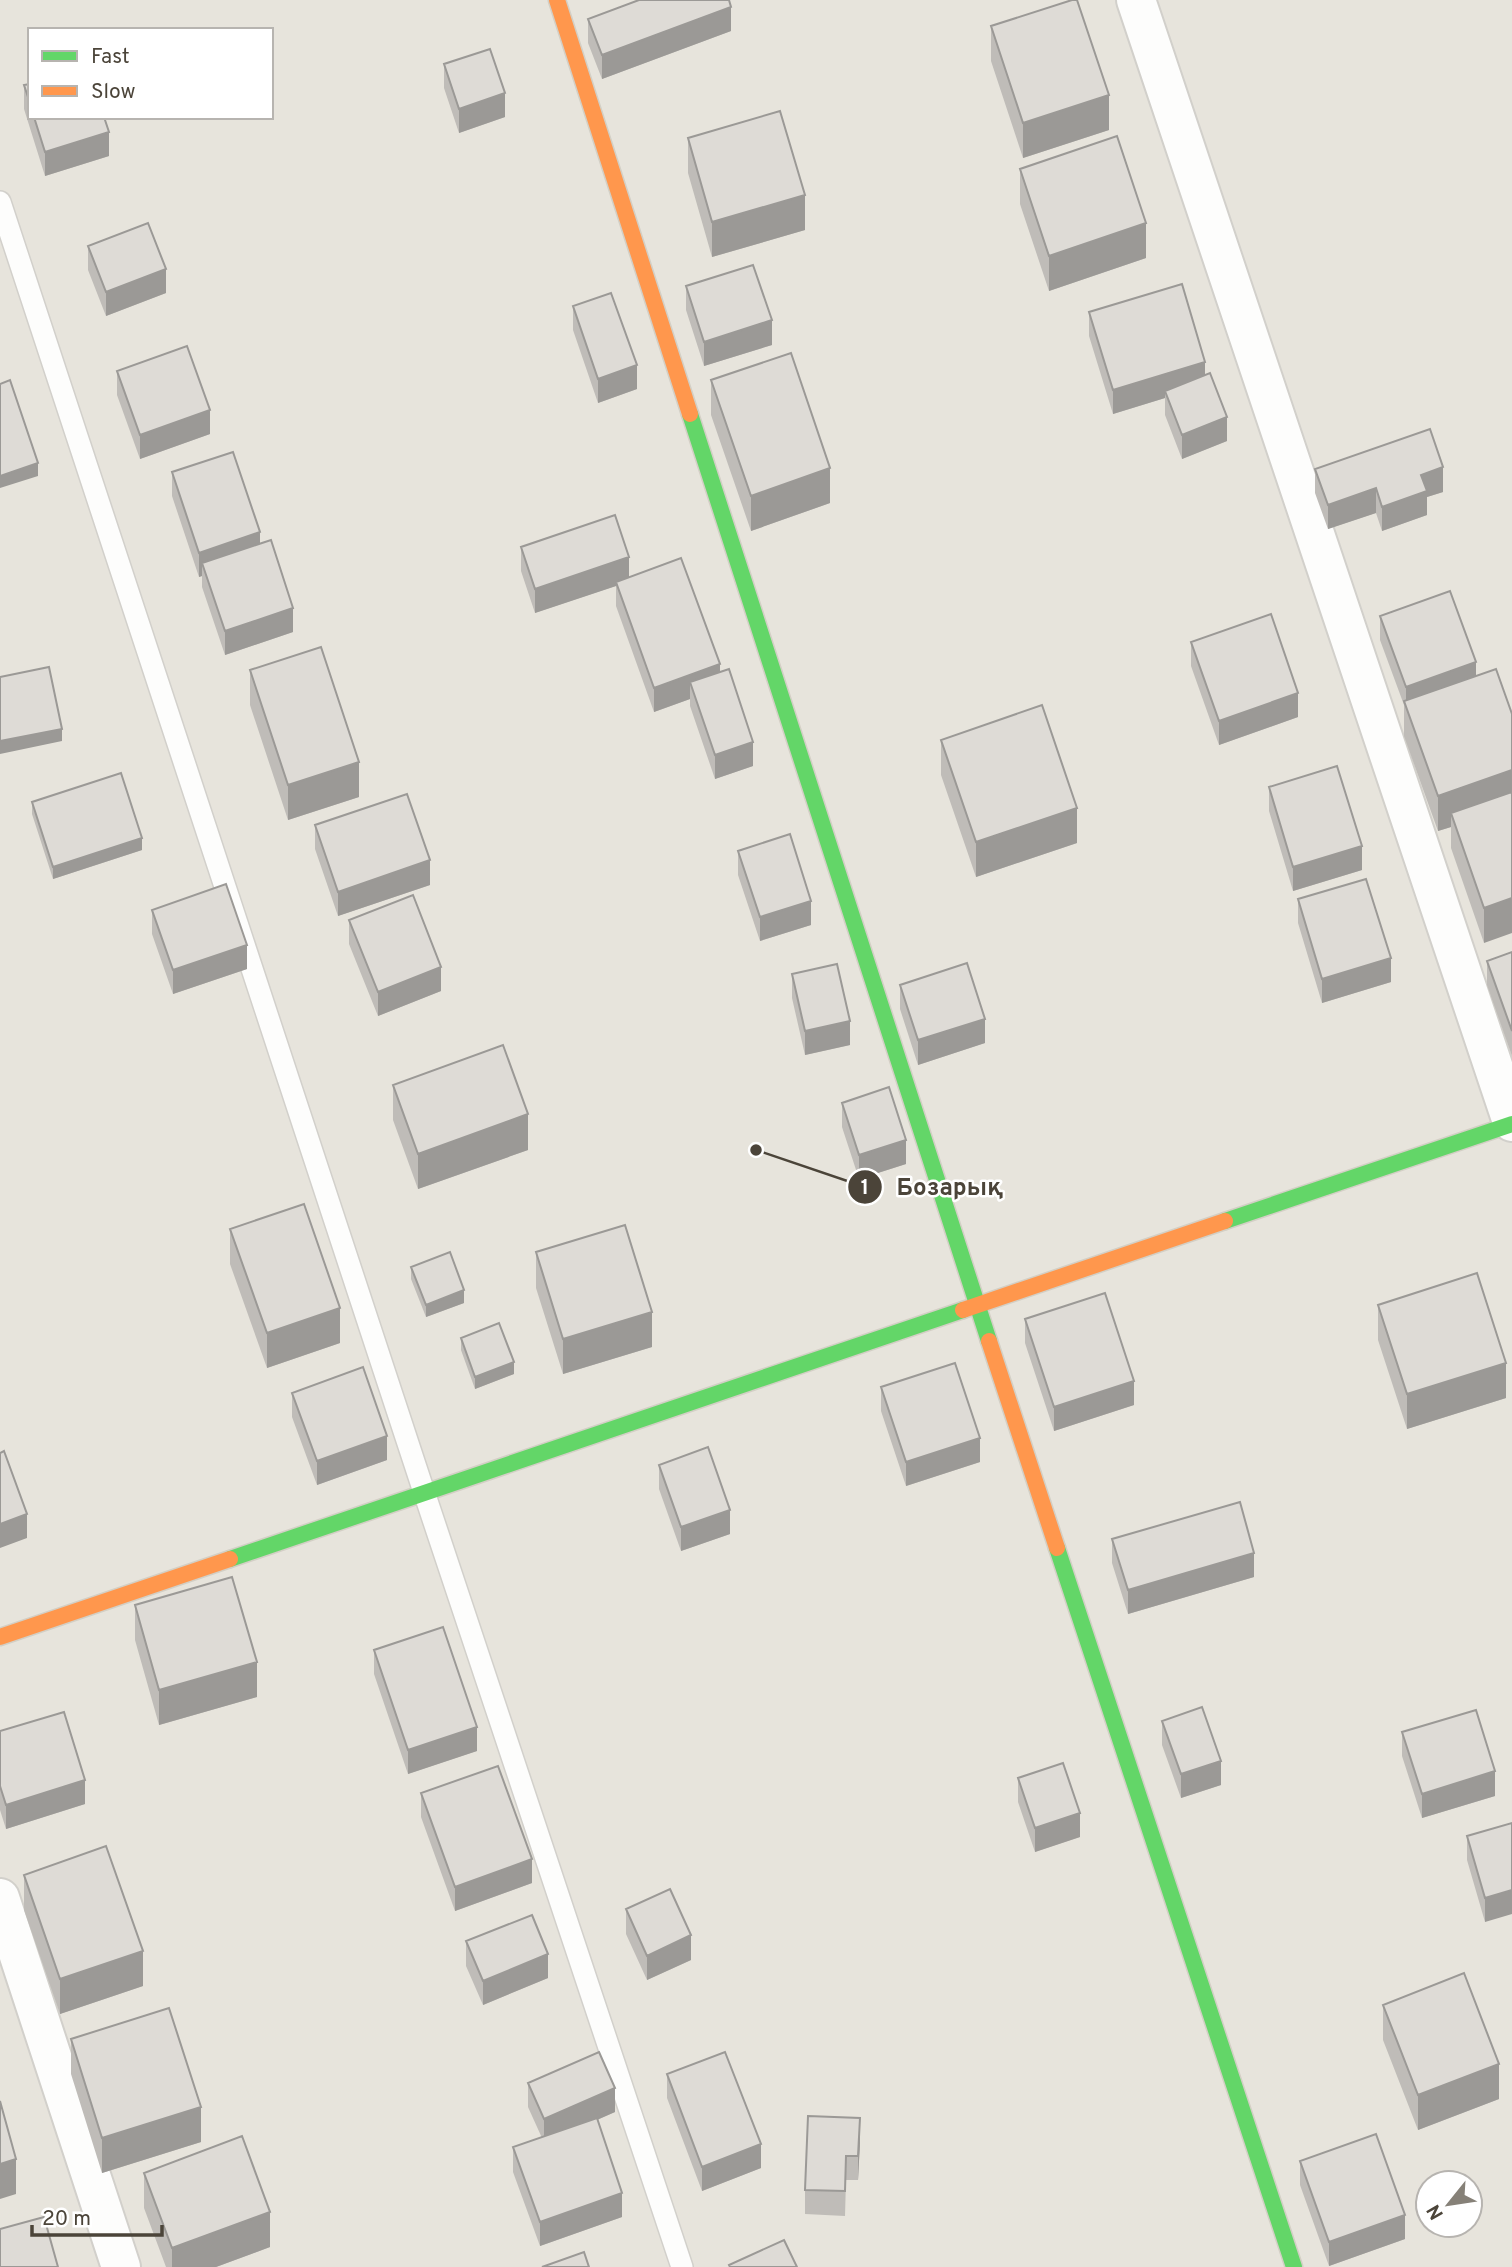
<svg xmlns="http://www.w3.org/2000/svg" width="1512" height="2267" viewBox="0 0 1512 2267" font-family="Overpass,sans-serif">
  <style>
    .residential { fill: #e7e4dc; fill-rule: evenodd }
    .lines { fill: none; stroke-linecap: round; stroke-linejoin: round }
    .lane-casing { stroke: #d2d0cb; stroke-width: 24 }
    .street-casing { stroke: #d2d0cb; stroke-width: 42 }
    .fast-casing { stroke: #d3cfc5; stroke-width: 19 }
    .slow-casing { stroke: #d3cfc5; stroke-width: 19 }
    .lane { stroke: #fdfdfc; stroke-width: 21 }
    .street { stroke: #fdfdfc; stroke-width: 38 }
    .fast { stroke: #63d668; stroke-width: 16 }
    .slow { stroke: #ff974d; stroke-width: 16 }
    .wall { fill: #bfbcb8 }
    .shaded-wall { fill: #9b9996 }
    .building { fill: #dedbd6; stroke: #9b9996; stroke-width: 2 }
    .leader { fill: none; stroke: #4b4439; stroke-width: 2.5 }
    .callout-dot { fill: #4b4439; stroke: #fff; stroke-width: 2.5 }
    .mark-label { font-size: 21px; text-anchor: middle; font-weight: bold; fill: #fff }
    .callout-label { font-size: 24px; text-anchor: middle; font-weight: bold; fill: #4b4439; stroke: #fff; stroke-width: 5; stroke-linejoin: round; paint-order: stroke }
  </style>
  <rect width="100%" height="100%" fill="#f4f2ee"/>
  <path class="residential" d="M 0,0 L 1512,0 L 1512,2267 L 0,2267 ZM 30,30 L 271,30 L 271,117 L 30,117 ZM 1428,2183 L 1470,2183 L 1470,2225 L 1428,2225 Z"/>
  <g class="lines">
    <defs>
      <path id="lane" d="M 0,202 L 424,1492 L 682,2267"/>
      <path id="street" d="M 1136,0 L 1512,1122
        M 0,1898 L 121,2267"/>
      <path id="fast" d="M 690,414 L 989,1341
        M 1225,1221 L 1512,1124
        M 1057,1548 L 1294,2267
        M 230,1559 L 963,1310"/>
      <path id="slow" d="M 557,0 L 690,414
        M 963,1310 L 1225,1221
        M 989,1341 L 1057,1548
        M 0,1637 L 230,1559"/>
    </defs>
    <use href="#lane" class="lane-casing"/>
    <use href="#street" class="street-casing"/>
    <use href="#fast" class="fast-casing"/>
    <use href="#slow" class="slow-casing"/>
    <use href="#lane" class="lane"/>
    <use href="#street" class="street"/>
    <use href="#fast" class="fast"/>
    <use href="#slow" class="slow"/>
  </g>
  <path class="wall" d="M 588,19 L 731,31 L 602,79 L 588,43 Z
    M 991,26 L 1109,130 L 1023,158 L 991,61 Z
    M 444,64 L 505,117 L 459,133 L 444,88 Z
    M 30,84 L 30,117 L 104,117 L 109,156 L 45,176 L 24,109 L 24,85 Z
    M 688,138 L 805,230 L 712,257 L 688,173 Z
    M 1020,169 L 1146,258 L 1049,291 L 1020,204 Z
    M 88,246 L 166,293 L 106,316 L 88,270 Z
    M 686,286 L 772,345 L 704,366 L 686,310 Z
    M 573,306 L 637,389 L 598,403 L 573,330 Z
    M 1089,312 L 1205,375 L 1227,441 L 1182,459 L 1165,415 L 1165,398 L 1113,414 L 1089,336 Z
    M 117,371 L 210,434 L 140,459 L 117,395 Z
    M 711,380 L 830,503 L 751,531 L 711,415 Z
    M 1315,469 L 1443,492 L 1427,497 L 1427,515 L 1382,531 L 1376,513 L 1328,529 L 1315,493 Z
    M 172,472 L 260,544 L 293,632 L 225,655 L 202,587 L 202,576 L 199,577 L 172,496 Z
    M 521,547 L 629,577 L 720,672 L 753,766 L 715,779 L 690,706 L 690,699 L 654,712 L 616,606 L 616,586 L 535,613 L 521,571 Z
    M 1380,616 L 1476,676 L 1496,669 L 1484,943 L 1451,848 L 1451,827 L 1438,831 L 1404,736 L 1404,705 L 1380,640 Z
    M 1191,642 L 1298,717 L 1219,745 L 1191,666 Z
    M 250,670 L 359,797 L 288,820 L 250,705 Z
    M 941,740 L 1077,843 L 976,877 L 941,775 Z
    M 1269,787 L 1362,870 L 1293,891 L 1269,811 Z
    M 32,802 L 142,850 L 53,879 L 32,814 Z
    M 315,825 L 430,885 L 338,916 L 315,849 Z
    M 738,851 L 811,925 L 760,941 L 738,875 Z
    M 1298,899 L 1391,982 L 1322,1003 L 1298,923 Z
    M 152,910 L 247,969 L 173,994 L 152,934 Z
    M 349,920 L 441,991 L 378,1016 L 349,944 Z
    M 1512,952 L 1512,1056 L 1487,985 L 1487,961 Z
    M 792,974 L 850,1045 L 805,1055 L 792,998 Z
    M 900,985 L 985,1043 L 918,1065 L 900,1009 Z
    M 393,1085 L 528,1150 L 418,1189 L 393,1120 Z
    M 842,1103 L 906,1164 L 859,1179 L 842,1127 Z
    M 230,1229 L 340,1343 L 267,1368 L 230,1264 Z
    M 536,1252 L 652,1347 L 563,1374 L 536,1288 Z
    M 411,1267 L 464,1303 L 426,1317 L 411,1279 Z
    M 1378,1305 L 1506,1398 L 1407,1429 L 1378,1340 Z
    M 1025,1319 L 1134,1405 L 1054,1431 L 1025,1343 Z
    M 461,1338 L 514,1374 L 475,1389 L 461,1350 Z
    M 881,1387 L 980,1462 L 906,1486 L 881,1411 Z
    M 292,1393 L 387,1460 L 317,1485 L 292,1417 Z
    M 659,1465 L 730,1534 L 681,1551 L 659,1489 Z
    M 1112,1539 L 1254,1577 L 1128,1614 L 1112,1563 Z
    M 135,1605 L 257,1697 L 159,1725 L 135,1640 Z
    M 374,1650 L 477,1751 L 408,1774 L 374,1674 Z
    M 1162,1721 L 1221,1785 L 1181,1798 L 1162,1745 Z
    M 0,1731 L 85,1804 L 6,1829 L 0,1810 Z
    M 1402,1732 L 1495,1796 L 1422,1818 L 1402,1756 Z
    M 1018,1778 L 1080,1837 L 1035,1852 L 1018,1802 Z
    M 421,1793 L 532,1883 L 455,1911 L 421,1817 Z
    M 1512,1823 L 1485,1922 L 1467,1860 L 1467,1836 Z
    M 24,1875 L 143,1986 L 60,2014 L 24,1910 Z
    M 626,1909 L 691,1960 L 647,1980 L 626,1934 Z
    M 466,1941 L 548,1978 L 483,2005 L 466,1966 Z
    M 1383,2005 L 1499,2099 L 1418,2130 L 1383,2040 Z
    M 71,2039 L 201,2142 L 102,2173 L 71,2074 Z
    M 667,2074 L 761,2168 L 702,2191 L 667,2098 Z
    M 528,2083 L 615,2112 L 597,2120 L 622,2217 L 540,2246 L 513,2172 L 513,2147 L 542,2138 L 528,2107 Z
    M 860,2142 L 858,2180 L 846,2180 L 845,2216 L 805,2214 L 805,2190 Z
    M 1300,2161 L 1405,2239 L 1329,2266 L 1300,2185 Z
    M 144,2173 L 270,2247 L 216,2267 L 166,2267 L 144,2208 Z"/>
  <path class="shaded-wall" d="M 731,7 L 731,31 L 602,79 L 602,55 Z
    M 505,93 L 505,117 L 459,133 L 459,109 Z
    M 1109,95 L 1109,130 L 1023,158 L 1023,123 Z
    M 109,132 L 109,156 L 45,176 L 45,152 Z
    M 805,195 L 805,230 L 712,257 L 712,222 Z
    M 1146,223 L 1146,258 L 1049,291 L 1049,256 Z
    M 166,269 L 166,293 L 106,316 L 106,292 Z
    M 772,320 L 772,345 L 704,366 L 704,342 Z
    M 1205,362 L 1205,386 L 1165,391 L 1165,398 L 1113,414 L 1113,390 Z
    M 637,365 L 637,389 L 598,403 L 598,379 Z
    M 210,410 L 210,434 L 140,459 L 140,435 Z
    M 1227,417 L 1227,441 L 1182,459 L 1182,435 Z
    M 38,463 L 38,476 L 0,488 L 0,476 Z
    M 1443,467 L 1443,492 L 1427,497 L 1427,515 L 1382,531 L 1382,507 L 1421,475 Z
    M 830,468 L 830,503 L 751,531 L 751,496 Z
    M 1376,488 L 1376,513 L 1328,529 L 1328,505 Z
    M 260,532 L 260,556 L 202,563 L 202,576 L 199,577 L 199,553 Z
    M 629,557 L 629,581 L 616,582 L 616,586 L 535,613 L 535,589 Z
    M 293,608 L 293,632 L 225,655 L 225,631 Z
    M 1476,662 L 1476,686 L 1406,708 L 1406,687 Z
    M 720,664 L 720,688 L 690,682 L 690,699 L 654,712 L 654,688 Z
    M 1298,693 L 1298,717 L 1219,745 L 1219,721 Z
    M 62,729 L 62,741 L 0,754 L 0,741 Z
    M 753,742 L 753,766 L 715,779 L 715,755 Z
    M 359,762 L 359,797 L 288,820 L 288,785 Z
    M 1512,770 L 1512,805 L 1451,813 L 1451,827 L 1438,831 L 1438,796 Z
    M 1077,808 L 1077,843 L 976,877 L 976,842 Z
    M 142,838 L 142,850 L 53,879 L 53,867 Z
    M 1362,846 L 1362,870 L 1293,891 L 1293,867 Z
    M 430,860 L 430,885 L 338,916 L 338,892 Z
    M 1512,898 L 1512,933 L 1484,943 L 1484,908 Z
    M 811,901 L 811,925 L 760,941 L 760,917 Z
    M 247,945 L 247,969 L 173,994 L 173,970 Z
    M 1391,958 L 1391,982 L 1322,1003 L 1322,979 Z
    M 441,967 L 441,991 L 378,1016 L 378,992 Z
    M 985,1019 L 985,1043 L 918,1065 L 918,1040 Z
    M 850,1021 L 850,1045 L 805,1055 L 805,1031 Z
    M 528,1114 L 528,1150 L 418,1189 L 418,1154 Z
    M 906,1140 L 906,1164 L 859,1179 L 859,1155 Z
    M 464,1290 L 464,1303 L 426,1317 L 426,1305 Z
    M 340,1308 L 340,1343 L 267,1368 L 267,1333 Z
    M 652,1312 L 652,1347 L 563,1374 L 563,1339 Z
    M 514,1362 L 514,1374 L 475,1389 L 475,1377 Z
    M 1506,1363 L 1506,1398 L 1407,1429 L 1407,1394 Z
    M 1134,1381 L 1134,1405 L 1054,1431 L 1054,1407 Z
    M 387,1436 L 387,1460 L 317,1485 L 317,1461 Z
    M 980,1438 L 980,1462 L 906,1486 L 906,1462 Z
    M 730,1510 L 730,1534 L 681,1551 L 681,1527 Z
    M 27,1514 L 27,1538 L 0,1548 L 0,1524 Z
    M 1254,1553 L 1254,1577 L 1128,1614 L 1128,1590 Z
    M 257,1662 L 257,1697 L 159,1725 L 159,1690 Z
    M 477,1727 L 477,1751 L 408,1774 L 408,1750 Z
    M 1221,1761 L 1221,1785 L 1181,1798 L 1181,1774 Z
    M 1495,1771 L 1495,1796 L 1422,1818 L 1422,1794 Z
    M 85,1780 L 85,1804 L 6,1829 L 6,1805 Z
    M 1080,1813 L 1080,1837 L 1035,1852 L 1035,1828 Z
    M 532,1859 L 532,1883 L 455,1911 L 455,1887 Z
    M 1512,1890 L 1512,1914 L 1485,1922 L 1485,1898 Z
    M 691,1935 L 691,1960 L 647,1980 L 647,1956 Z
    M 143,1951 L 143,1986 L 60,2014 L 60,1979 Z
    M 548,1954 L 548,1978 L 483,2005 L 483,1981 Z
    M 1499,2064 L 1499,2099 L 1418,2130 L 1418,2095 Z
    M 615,2088 L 615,2112 L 544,2143 L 544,2119 Z
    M 201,2107 L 201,2142 L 102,2173 L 102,2138 Z
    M 860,2118 L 860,2142 L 858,2180 L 858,2156 Z
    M 761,2144 L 761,2168 L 702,2191 L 702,2167 Z
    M 16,2159 L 16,2194 L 0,2199 L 0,2164 Z
    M 622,2193 L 622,2217 L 540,2246 L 540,2222 Z
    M 270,2212 L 270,2247 L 216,2267 L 172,2267 L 172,2248 Z
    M 1405,2215 L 1405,2239 L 1329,2266 L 1329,2242 Z"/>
  <path class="building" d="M 639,0 L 729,0 L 731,7 L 602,55 L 588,19 Z
    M 1072,0 L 1077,0 L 1109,95 L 1023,123 L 991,26 Z
    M 490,49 L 505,93 L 459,109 L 444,64 Z
    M 30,84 L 30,103 L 24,85 Z
    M 780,111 L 805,195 L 712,222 L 688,138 Z
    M 34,117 L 104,117 L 109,132 L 45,152 Z
    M 1117,136 L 1146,223 L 1049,256 L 1020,169 Z
    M 148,223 L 166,269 L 106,292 L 88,246 Z
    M 753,265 L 772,320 L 704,342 L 686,286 Z
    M 1182,284 L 1205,362 L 1113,390 L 1089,312 Z
    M 611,293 L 637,365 L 598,379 L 573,306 Z
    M 187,346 L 210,410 L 140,435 L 117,371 Z
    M 791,353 L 830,468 L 751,496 L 711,380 Z
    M 1210,373 L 1227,417 L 1182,435 L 1165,391 Z
    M 10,380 L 38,463 L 0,476 L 0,384 Z
    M 1430,429 L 1443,467 L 1421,475 L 1427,491 L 1382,507 L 1376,488 L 1328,505 L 1315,469 Z
    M 233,452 L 260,532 L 199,553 L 172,472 Z
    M 615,515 L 629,557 L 535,589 L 521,547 Z
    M 271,540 L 293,608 L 225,631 L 202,563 Z
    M 681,558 L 720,664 L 654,688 L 616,582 Z
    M 1450,591 L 1476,662 L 1406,687 L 1380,616 Z
    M 1271,614 L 1298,693 L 1219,721 L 1191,642 Z
    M 321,647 L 359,762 L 288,785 L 250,670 Z
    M 49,667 L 62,729 L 0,741 L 0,677 Z
    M 729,669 L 753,742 L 715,755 L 690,682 Z
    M 1496,669 L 1512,714 L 1512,770 L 1438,796 L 1404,701 Z
    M 1042,705 L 1077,808 L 976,842 L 941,740 Z
    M 1337,766 L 1362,846 L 1293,867 L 1269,787 Z
    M 121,773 L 142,838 L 53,867 L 32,802 Z
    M 1512,792 L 1512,898 L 1484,908 L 1451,813 Z
    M 407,794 L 430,860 L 338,892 L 315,825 Z
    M 790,834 L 811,901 L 760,917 L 738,851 Z
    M 1366,879 L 1391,958 L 1322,979 L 1298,899 Z
    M 226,884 L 247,945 L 173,970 L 152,910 Z
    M 413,895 L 441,967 L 378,992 L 349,920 Z
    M 1512,952 L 1512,1031 L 1487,961 Z
    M 967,963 L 985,1019 L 918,1040 L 900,985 Z
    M 837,964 L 850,1021 L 805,1031 L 792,974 Z
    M 503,1045 L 528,1114 L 418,1154 L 393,1085 Z
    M 889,1087 L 906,1140 L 859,1155 L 842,1103 Z
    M 304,1204 L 340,1308 L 267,1333 L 230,1229 Z
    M 625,1225 L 652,1312 L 563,1339 L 536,1252 Z
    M 450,1252 L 464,1290 L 426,1305 L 411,1267 Z
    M 1477,1273 L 1506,1363 L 1407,1394 L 1378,1305 Z
    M 1105,1293 L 1134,1381 L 1054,1407 L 1025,1319 Z
    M 499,1323 L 514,1362 L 475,1377 L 461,1338 Z
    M 955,1363 L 980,1438 L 906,1462 L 881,1387 Z
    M 363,1367 L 387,1436 L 317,1461 L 292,1393 Z
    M 708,1447 L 730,1510 L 681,1527 L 659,1465 Z
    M 4,1451 L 27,1514 L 0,1524 L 0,1453 Z
    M 1240,1502 L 1254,1553 L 1128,1590 L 1112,1539 Z
    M 232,1577 L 257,1662 L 159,1690 L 135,1605 Z
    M 443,1627 L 477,1727 L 408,1750 L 374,1650 Z
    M 1202,1707 L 1221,1761 L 1181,1774 L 1162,1721 Z
    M 1476,1710 L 1495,1771 L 1422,1794 L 1402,1732 Z
    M 64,1712 L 85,1780 L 6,1805 L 0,1786 L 0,1731 Z
    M 1063,1763 L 1080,1813 L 1035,1828 L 1018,1778 Z
    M 498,1766 L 532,1859 L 455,1887 L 421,1793 Z
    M 1512,1823 L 1512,1890 L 1485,1898 L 1467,1836 Z
    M 106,1846 L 143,1951 L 60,1979 L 24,1875 Z
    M 670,1889 L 691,1935 L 647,1956 L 626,1909 Z
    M 532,1915 L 548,1954 L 483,1981 L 466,1941 Z
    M 1464,1973 L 1499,2064 L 1418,2095 L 1383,2005 Z
    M 169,2008 L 201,2107 L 102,2138 L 71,2039 Z
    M 599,2052 L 615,2088 L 544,2119 L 528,2083 Z
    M 725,2052 L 761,2144 L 702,2167 L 667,2074 Z
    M 0,2101 L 16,2159 L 0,2164 Z
    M 808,2116 L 860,2118 L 858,2156 L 846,2156 L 845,2191 L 805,2190 Z
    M 597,2118 L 622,2193 L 540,2222 L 513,2147 Z
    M 1376,2134 L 1405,2215 L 1329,2242 L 1300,2161 Z
    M 242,2136 L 270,2212 L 172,2248 L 144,2173 Z
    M 44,2217 L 58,2267 L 0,2267 L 0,2229 Z
    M 784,2240 L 797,2267 L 730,2267 L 729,2265 Z
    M 584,2252 L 589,2267 L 542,2267 Z"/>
  <path class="leader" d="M756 1150L865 1187"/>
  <g class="callout-dot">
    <circle cx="756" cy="1150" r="7"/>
    <circle cx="865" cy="1187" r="18"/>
  </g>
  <g class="mark-label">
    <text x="865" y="1194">1</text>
  </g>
  <g class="callout-label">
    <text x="950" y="1195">Бозарық</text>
  </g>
  <rect x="28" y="28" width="245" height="91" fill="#ffffff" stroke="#b7b4b0" stroke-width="2"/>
  <rect x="42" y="51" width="35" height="10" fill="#63d668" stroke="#b7b4b0" stroke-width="2"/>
  <text x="91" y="63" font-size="21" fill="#4b4439">Fast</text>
  <rect x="42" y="86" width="35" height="10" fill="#ff974d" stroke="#b7b4b0" stroke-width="2"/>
  <text x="91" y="98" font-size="21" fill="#4b4439">Slow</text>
  <g transform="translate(1449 2204) rotate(240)"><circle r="33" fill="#ffffff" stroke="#b7b4b0" stroke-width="2"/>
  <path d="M0-5L12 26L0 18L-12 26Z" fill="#868178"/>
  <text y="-10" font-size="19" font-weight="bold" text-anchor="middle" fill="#4b4439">N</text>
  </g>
  <path d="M32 2225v10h130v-10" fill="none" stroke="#4b4439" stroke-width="3.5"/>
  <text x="42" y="2225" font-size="21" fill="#4b4439" stroke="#ffffff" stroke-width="5" paint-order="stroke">20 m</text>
</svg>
